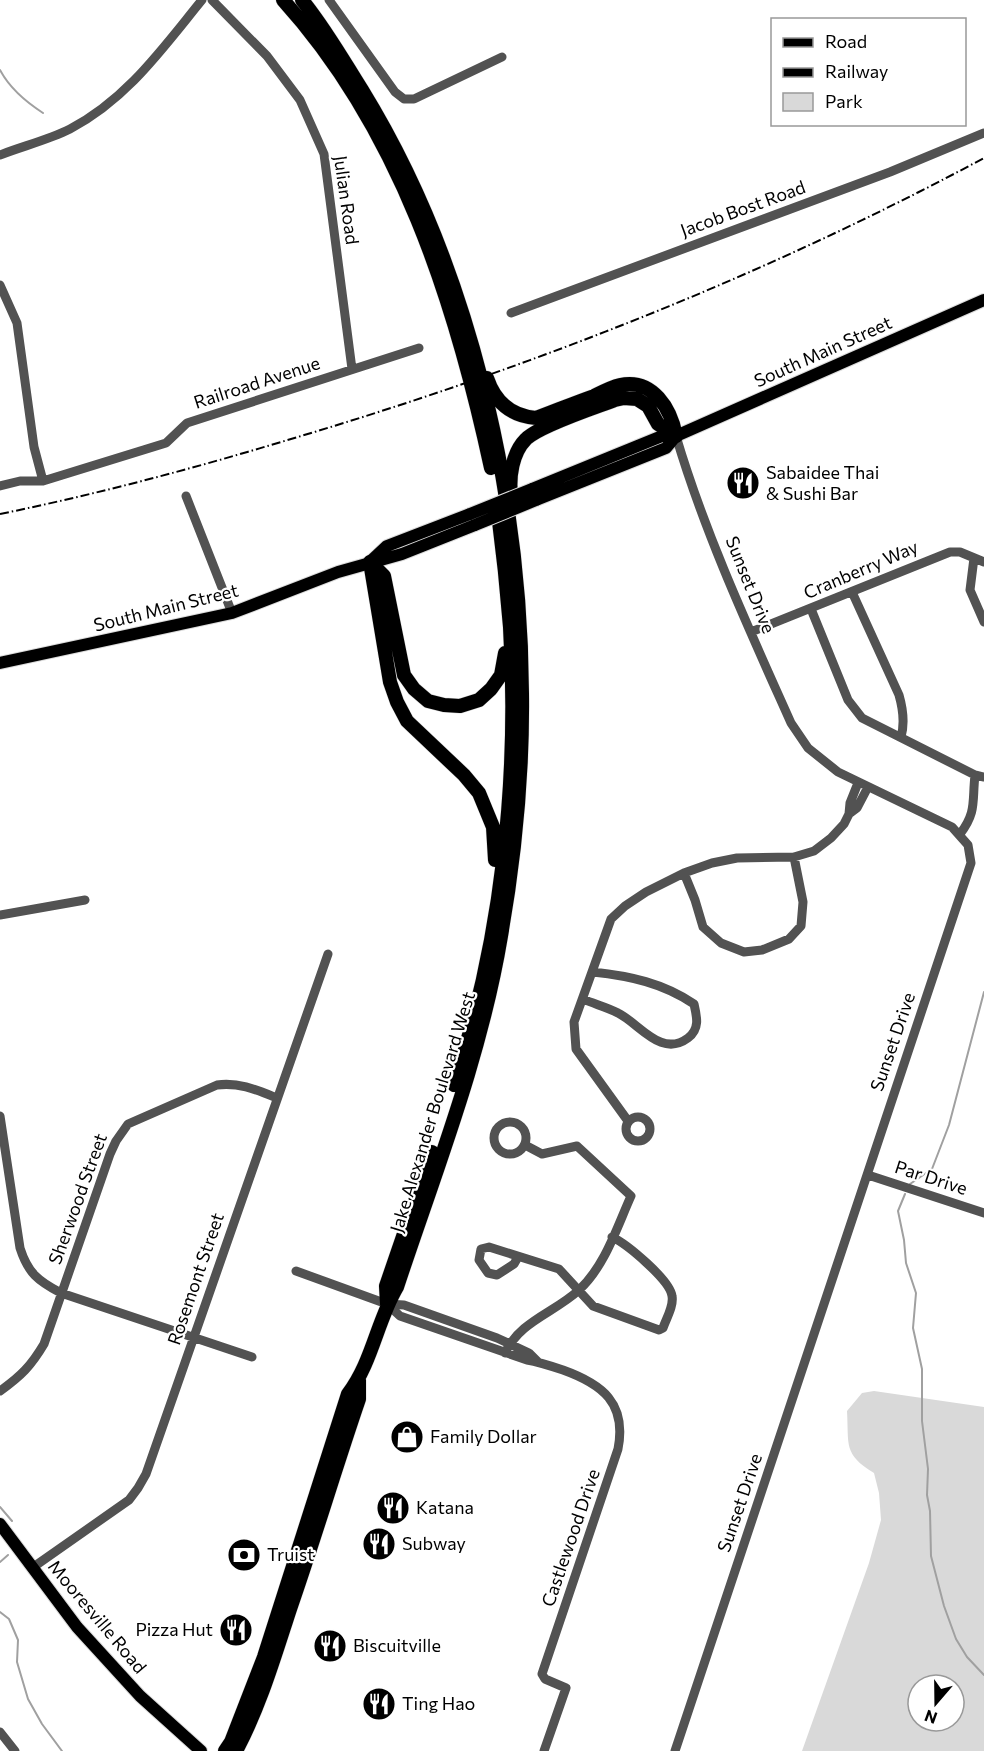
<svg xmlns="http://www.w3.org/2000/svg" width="984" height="1751" viewBox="0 0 984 1751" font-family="Commissioner,sans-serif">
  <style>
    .green { fill: #d9d9d9; fill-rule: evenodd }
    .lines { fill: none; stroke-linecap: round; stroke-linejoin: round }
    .stream { stroke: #a0a0a0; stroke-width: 2 }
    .major-casing { stroke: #dbdbdb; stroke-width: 14 }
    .highway-casing { stroke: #dbdbdb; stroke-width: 15 }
    .minor { stroke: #525252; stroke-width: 9 }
    .major { stroke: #000; stroke-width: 12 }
    .highway { stroke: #000; stroke-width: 14 }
    .rail { stroke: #000; stroke-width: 2; stroke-dasharray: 9 3 1.5 3; stroke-linecap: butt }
    .major-bridge-casing { stroke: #dbdbdb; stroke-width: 14; stroke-linecap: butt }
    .major-bridge { stroke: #000; stroke-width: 12 }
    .labels { text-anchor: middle; stroke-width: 4.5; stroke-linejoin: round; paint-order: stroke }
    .street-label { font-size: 18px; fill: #000; stroke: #fff }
    .poi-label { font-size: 18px; fill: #000; stroke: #fff; text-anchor: start }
  </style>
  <rect width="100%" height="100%" fill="#fff"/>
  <path class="green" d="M 874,1391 L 984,1407 L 984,1751 L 802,1751 L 869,1563 L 881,1520 L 879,1493 L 874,1473 C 843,1454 849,1445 847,1411 L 862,1393 ZM 918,1685 L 954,1685 L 954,1721 L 918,1721 Z"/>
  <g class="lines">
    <path class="stream" d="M 0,70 C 10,89 26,102 43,113
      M 910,1184 L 932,1169 L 949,1125 L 984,992
      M 905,1194 L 898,1211 L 904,1240 L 906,1263 L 916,1293 L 913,1328 L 922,1369 L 922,1421 L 928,1469 L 927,1495 L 930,1511 L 931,1556 L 944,1606 L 956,1639 L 967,1657 L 984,1675
      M 0,1507 L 12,1521
      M 0,1562 L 8,1555
      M 0,1612 L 9,1619 L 18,1640 L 17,1662 L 28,1699 L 42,1724 L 62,1751"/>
    <defs>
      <path id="major" d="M 532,489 L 662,436 L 676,436 L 984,300
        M 536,500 L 666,448 L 676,436
        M 371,561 L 387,546 L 470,514
        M 0,663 L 232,613 L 338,572 L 402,554 L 475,525
        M 0,1524 L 77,1627 L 140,1696 L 201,1751"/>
      <path id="highway" d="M 283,0 C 400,129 455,301 491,468
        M 487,378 C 495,402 511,416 536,418 C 555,411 574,403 594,396 C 602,392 611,387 620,385 C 653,378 671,409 676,436
        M 511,495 C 509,477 512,453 526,439 C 541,425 594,408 615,400 L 624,398 L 637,399 L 648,406 L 658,424 L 676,436
        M 370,562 L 390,682 L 397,702 L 407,721 L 464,775 L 479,793 L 493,827 L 495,860
        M 370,562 L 384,576 L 404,675 L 414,689 L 428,701 L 444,705 L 460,706 L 479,700 L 491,689 L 501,675 L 505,653
        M 454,1085 C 502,939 519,780 510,627 C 507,589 503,551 498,513
        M 387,1304 L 386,1286 L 432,1152
        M 225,1751 L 231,1742 L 264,1657 L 348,1394 C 372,1363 377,1321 397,1287 C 435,1172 481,1057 501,936 C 515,856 523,775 522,693 C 521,491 469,264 362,90 C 343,60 325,28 302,0
        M 236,1751 C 260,1706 274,1658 290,1609 C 314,1540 335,1469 359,1399 L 359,1380"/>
    </defs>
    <use href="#major" class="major-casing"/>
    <use href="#highway" class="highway-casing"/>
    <path class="minor" d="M 212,0 L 267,56 L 300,100 L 324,154 L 352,369
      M 329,0 L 395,92 L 404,99 L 414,99 L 502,57
      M 0,155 C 23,146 48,140 70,129 C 127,99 162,49 202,0
      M 0,285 L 17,323 L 34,447 L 43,481
      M 511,313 L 890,172 L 984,133
      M 0,486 L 20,481 L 43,481 L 166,443 L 187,423 L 419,348
      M 186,496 L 232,613
      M 974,558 L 970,590 L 984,622
      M 852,592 L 899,695 C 903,709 905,723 901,737
      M 811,609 L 848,700 L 862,718 L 975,775 L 984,777
      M 751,632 L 950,552 L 960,552 L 984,562
      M 849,814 L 857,808 L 868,787
      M 960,834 C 977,812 972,801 975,775
      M 684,873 L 695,900 L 703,927 L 721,943 L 744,952 L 762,950 L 789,939 L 801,926 L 803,902 L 794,857
      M 0,915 L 85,900
      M 583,999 C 594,1004 607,1007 618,1013 C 640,1024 661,1058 688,1038 C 700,1029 697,1017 694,1004 C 663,983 630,976 593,972
      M 0,1116 L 20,1248 C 28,1273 38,1281 61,1293 L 252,1357
      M626 1129a12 12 0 1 1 24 0a12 12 0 1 1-24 0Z
      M 628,1121 L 576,1049 L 574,1022 L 611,919 L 625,906 L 646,892 L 684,873 L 712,863 L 737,858 L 794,857 L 814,851 L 831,838 L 844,824 L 849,814 L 850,803 L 858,783
      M494 1138a16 16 0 1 1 32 0a16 16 0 1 1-32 0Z
      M 868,1175 L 984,1213
      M 518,1257 L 514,1264 L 497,1275 L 488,1273 L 479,1260 L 481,1249 L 489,1247 L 559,1269 L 593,1306 L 659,1330 L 663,1328 C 666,1319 674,1306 672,1296 C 670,1280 627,1244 612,1237
      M 296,1271 L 387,1304 L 404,1305 L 497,1338 L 529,1353 L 538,1362
      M 387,1304 L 400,1316 L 527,1360 C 539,1362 551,1366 563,1370 C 602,1384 627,1403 618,1449 L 543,1671 L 542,1674 L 545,1679 L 566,1688 L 544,1751
      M 505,1353 C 520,1321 554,1313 579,1290 C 605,1266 617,1227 631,1196 L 577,1146 L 542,1154 L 525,1145
      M 0,1391 C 21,1376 31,1366 44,1344 L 110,1154 L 116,1141 L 128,1124 L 217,1085 C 239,1082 257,1090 277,1098
      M 32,1568 L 129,1500 L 138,1488 L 146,1474 L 328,954
      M 0,1732 L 15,1751
      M 675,1751 L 971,863 L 968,845 L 952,827 L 838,772 L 808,748 L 791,723 C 749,629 705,534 676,436"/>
    <use href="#major" class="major"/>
    <use href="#highway" class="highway"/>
    <path class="rail" d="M 0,514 C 98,494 195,468 291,439 C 530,368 764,276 984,158"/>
    <defs>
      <path id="major-bridge" d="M 470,514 L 532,489
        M 475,525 L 536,500"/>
    </defs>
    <use href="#major-bridge" class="major-bridge-casing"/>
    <use href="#major-bridge" class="major-bridge"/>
  </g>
  <defs>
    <symbol id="restaurant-disc" viewBox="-11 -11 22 22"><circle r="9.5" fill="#000" stroke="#fff"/><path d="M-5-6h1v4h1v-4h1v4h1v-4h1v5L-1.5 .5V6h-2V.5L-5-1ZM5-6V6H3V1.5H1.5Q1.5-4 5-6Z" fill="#fff"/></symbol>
    <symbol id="shop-disc" viewBox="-11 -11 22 22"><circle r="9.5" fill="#000" stroke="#fff"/><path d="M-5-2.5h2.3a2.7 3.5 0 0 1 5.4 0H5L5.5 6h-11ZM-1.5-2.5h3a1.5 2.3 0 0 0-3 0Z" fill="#fff"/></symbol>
    <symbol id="bank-disc" viewBox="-11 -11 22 22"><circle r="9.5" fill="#000" stroke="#fff"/><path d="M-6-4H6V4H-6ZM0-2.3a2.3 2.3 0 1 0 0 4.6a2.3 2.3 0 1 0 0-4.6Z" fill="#fff"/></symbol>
  </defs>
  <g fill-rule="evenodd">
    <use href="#restaurant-disc" x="724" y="464" width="38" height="38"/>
    <use href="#shop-disc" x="388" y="1418" width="38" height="38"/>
    <use href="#restaurant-disc" x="374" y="1489" width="38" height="38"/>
    <use href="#restaurant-disc" x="360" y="1525" width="38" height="38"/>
    <use href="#bank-disc" x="225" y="1536" width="38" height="38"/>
    <use href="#restaurant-disc" x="217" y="1611" width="38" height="38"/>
    <use href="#restaurant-disc" x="311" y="1627" width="38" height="38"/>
    <use href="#restaurant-disc" x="360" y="1685" width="38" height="38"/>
  </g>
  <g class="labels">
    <g class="street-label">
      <text transform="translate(346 200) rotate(82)" y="6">Julian Road</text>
      <text transform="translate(743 209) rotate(-20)" y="6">Jacob Bost Road</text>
      <text transform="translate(823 352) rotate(-24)" y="6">South Main Street</text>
      <text transform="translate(257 383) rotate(-18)" y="6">Railroad Avenue</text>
      <text transform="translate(861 570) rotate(-23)" y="6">Cranberry Way</text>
      <text transform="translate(750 585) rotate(68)" y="6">Sunset Drive</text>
      <text transform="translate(166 608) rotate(-14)" y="6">South Main Street</text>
      <text transform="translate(893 1042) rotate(-71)" y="6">Sunset Drive</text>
      <text transform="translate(433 1112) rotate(-73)" y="6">Jake Alexander Boulevard West</text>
      <text transform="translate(931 1178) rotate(18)" y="6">Par Drive</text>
      <text transform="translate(78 1199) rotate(-70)" y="6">Sherwood Street</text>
      <text transform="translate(196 1279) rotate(-71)" y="6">Rosemont Street</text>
      <text transform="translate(740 1503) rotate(-71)" y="6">Sunset Drive</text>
      <text transform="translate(571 1538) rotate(-71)" y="6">Castlewood Drive</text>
      <text transform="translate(97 1617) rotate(50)" y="6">Mooresville Road</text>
    </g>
    <g class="poi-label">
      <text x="766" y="479">Sabaidee Thai<tspan x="766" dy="21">&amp; Sushi Bar</tspan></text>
      <text x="430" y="1443">Family Dollar</text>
      <text x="416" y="1514">Katana</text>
      <text x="402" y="1550">Subway</text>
      <text x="267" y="1561">Truist</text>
      <text x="213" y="1636" text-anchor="end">Pizza Hut</text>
      <text x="353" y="1652">Biscuitville</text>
      <text x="402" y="1710">Ting Hao</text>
    </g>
  </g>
  <rect x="771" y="18" width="195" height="108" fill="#ffffff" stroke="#999999" stroke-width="1.5"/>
  <rect x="783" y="38" width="30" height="9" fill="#000000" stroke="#999999" stroke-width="1.5"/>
  <text x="825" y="48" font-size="18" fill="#000000">Road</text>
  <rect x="783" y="68" width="30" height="9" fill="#000000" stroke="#999999" stroke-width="1.5"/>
  <text x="825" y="78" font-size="18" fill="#000000">Railway</text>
  <rect x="783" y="93" width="30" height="18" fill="#d9d9d9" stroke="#999999" stroke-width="1.5"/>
  <text x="825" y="108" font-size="18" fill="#000000">Park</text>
  <g transform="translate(936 1703) rotate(200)"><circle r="28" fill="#ffffff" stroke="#999999" stroke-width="1.5"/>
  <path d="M0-4.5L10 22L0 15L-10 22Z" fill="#000000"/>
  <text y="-9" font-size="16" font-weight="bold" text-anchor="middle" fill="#000000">N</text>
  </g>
</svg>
